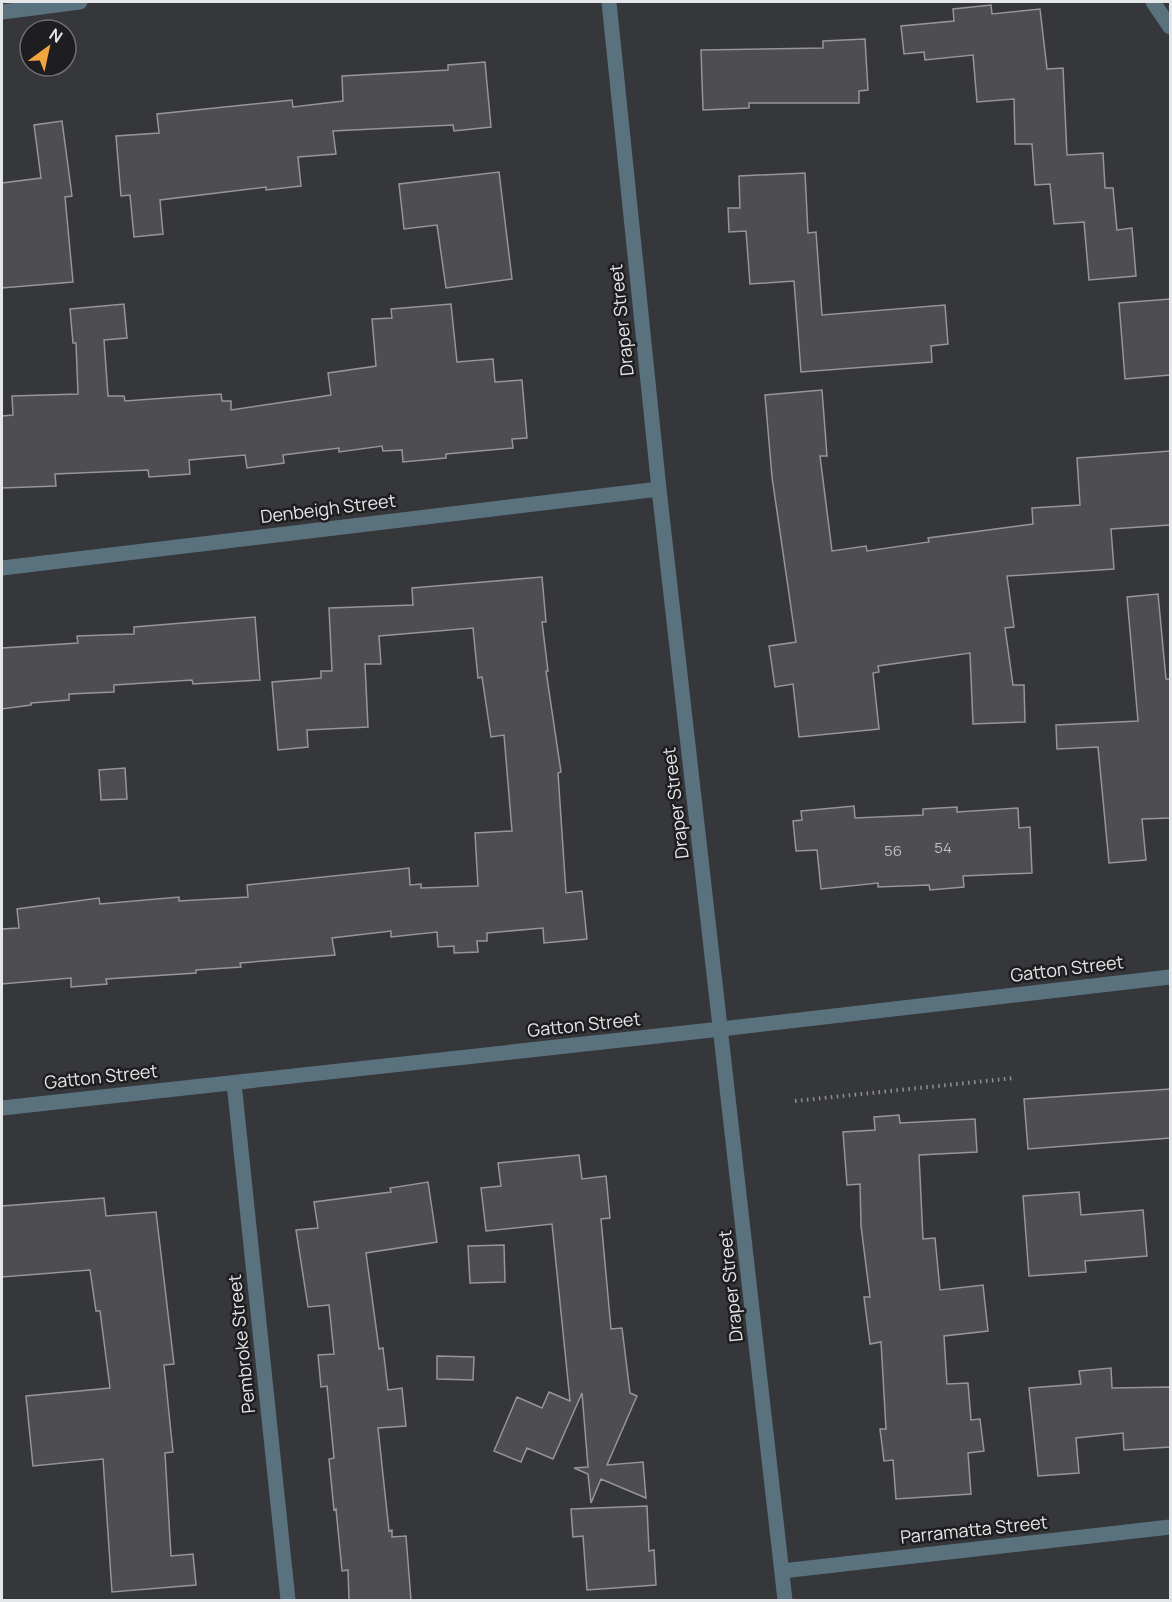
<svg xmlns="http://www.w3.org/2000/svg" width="1172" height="1602" viewBox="0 0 1172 1602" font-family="Manrope,sans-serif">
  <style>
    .building { fill: #4e4e51; stroke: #969598; stroke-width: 1.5 }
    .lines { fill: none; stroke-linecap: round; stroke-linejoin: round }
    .path { stroke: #909193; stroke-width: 4; stroke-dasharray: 1.5 4.5; stroke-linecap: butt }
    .minor { stroke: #5a717e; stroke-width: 15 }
    .labels { text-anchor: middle; stroke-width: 5; stroke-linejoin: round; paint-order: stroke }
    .number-label { font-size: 15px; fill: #bfc0c2 }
    .street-label { font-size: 18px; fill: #e5e6e7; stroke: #1e1e20 }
  </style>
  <rect width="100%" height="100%" fill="#36373a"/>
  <path class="building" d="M 991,5 L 992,14 L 1040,9 L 1047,69 L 1063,68 L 1067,155 L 1103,153 L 1105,188 L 1113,188 L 1117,230 L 1132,228 L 1136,276 L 1089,280 L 1084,222 L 1054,224 L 1050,184 L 1035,185 L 1032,144 L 1015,144 L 1014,99 L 977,102 L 973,55 L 925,60 L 924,52 L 904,54 L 901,26 L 954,21 L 953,9 Z
    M 865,39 L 868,90 L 859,91 L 859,103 L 749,103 L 749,108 L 703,110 L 701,50 L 823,48 L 823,41 Z
    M 485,62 L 491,127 L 454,131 L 453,125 L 333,131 L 336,154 L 298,157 L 301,186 L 266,190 L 266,187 L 160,200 L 163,234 L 134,237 L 130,195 L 121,196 L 116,136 L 159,133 L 157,114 L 292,100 L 293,107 L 343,101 L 342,76 L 448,70 L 448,65 Z
    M 62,121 L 72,196 L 65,197 L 73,282 L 2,288 L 2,183 L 41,178 L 34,125 Z
    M 499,172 L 512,279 L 446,288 L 437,225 L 404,229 L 399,184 Z
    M 805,173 L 808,233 L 816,232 L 822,315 L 945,305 L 948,344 L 931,346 L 932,362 L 801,372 L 794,281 L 750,284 L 746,231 L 729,232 L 728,208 L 740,208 L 739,176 Z
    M 1170,299 L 1170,375 L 1125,379 L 1119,303 Z
    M 124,304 L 127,338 L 104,340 L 108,396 L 124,396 L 125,401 L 221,394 L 222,401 L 231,401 L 231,410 L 331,395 L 328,373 L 376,366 L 372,319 L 392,318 L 391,309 L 451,304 L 457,362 L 493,359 L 495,382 L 522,380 L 527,438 L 512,439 L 513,448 L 446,454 L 446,458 L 403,462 L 402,450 L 383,451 L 382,446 L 339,452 L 339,448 L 283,455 L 284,463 L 247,468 L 245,455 L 189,460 L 190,474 L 149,477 L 148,470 L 55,474 L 56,486 L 2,488 L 2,416 L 13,415 L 12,396 L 78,394 L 76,343 L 73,343 L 70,309 Z
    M 822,390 L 827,456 L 820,456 L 832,551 L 866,546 L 867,551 L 929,542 L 928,538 L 1033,524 L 1032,508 L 1080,505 L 1077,458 L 1170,451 L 1170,525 L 1111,529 L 1114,569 L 1007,576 L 1014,627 L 1005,628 L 1013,685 L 1024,685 L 1025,722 L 973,724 L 970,653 L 878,666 L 879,672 L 873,673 L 879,729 L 799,737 L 793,684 L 775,687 L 769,646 L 796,642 L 772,477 L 765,395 Z
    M 542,577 L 546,622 L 542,622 L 548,671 L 546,671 L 561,772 L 558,773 L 566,893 L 582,891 L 587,939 L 544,943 L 543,928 L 487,933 L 487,941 L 477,941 L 478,952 L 454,953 L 454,946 L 438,947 L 437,932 L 391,937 L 391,931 L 332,938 L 335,955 L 240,963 L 241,967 L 196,970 L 196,973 L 106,979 L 107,984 L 71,987 L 71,978 L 2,984 L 2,929 L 19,928 L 17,909 L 99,898 L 100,904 L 179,897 L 179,901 L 248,897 L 247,885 L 409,868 L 410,885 L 421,884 L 421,888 L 478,886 L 475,833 L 512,831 L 504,735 L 491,737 L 482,677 L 478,678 L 473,628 L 379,636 L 381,664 L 365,664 L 368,727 L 307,730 L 308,747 L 278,750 L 272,682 L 321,678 L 321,671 L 332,671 L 329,608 L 413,605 L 412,588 Z
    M 1158,594 L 1166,679 L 1170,679 L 1170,818 L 1142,819 L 1146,860 L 1109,863 L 1098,747 L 1057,749 L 1056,725 L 1138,721 L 1127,597 Z
    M 255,617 L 260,680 L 193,684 L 192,680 L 114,685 L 114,692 L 69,694 L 69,700 L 31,703 L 31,705 L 2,709 L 2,648 L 78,643 L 77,636 L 134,634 L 134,627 Z
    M 125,768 L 127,799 L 101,800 L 99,770 Z
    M 854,806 L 855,818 L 923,815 L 923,809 L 957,807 L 957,812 L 1018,808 L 1019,828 L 1030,827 L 1032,873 L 963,876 L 964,887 L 930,890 L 929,885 L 878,887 L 878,883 L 821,889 L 817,850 L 796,851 L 793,821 L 802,820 L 801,811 Z
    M 1170,1089 L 1170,1138 L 1028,1149 L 1024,1099 Z
    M 899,1115 L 900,1123 L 975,1119 L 977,1152 L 919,1155 L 923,1239 L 935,1238 L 940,1290 L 983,1285 L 988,1331 L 944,1336 L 947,1384 L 968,1383 L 971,1420 L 980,1419 L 984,1451 L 968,1453 L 971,1494 L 896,1499 L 893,1460 L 884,1461 L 880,1429 L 886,1429 L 881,1342 L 870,1344 L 864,1297 L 870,1297 L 861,1226 L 860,1184 L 847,1185 L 843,1132 L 875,1130 L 874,1117 Z
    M 579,1155 L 582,1179 L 606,1176 L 610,1218 L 601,1219 L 611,1329 L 622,1328 L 630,1393 L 637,1396 L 607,1465 L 643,1462 L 646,1498 L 601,1479 L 591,1503 L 588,1474 L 574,1468 L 588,1467 L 582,1393 L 553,1459 L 527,1448 L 521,1462 L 494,1451 L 517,1397 L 542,1408 L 549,1392 L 570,1401 L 552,1224 L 486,1231 L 481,1188 L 501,1186 L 498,1163 Z
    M 428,1182 L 437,1242 L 366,1253 L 379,1349 L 383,1348 L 388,1390 L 402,1388 L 406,1426 L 378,1428 L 389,1531 L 392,1530 L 392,1537 L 406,1536 L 411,1600 L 349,1600 L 348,1570 L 342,1571 L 336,1509 L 334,1510 L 329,1459 L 334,1458 L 327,1386 L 321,1387 L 318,1355 L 334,1354 L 329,1305 L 308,1307 L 296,1230 L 318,1228 L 314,1202 L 391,1192 L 390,1188 Z
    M 1079,1192 L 1081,1215 L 1143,1210 L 1147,1256 L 1085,1261 L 1086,1272 L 1029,1276 L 1023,1196 Z
    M 104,1198 L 106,1216 L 156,1212 L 174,1364 L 164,1365 L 173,1452 L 165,1453 L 171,1556 L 193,1554 L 196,1585 L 112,1592 L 103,1459 L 33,1466 L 26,1396 L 110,1388 L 100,1311 L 96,1311 L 90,1270 L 2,1277 L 2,1206 Z
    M 504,1245 L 505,1282 L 470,1283 L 468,1246 Z
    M 437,1356 L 474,1357 L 473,1380 L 437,1379 Z
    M 1111,1368 L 1112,1388 L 1170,1387 L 1170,1447 L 1124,1450 L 1123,1433 L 1076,1438 L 1079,1473 L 1038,1476 L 1029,1388 L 1081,1384 L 1079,1371 Z
    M 647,1506 L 649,1551 L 654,1550 L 656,1585 L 587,1590 L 583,1536 L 573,1537 L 571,1509 Z"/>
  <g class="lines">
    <path class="path" d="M 795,1101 L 1014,1078"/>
    <path class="minor" d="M 609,2 L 659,489 L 785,1600
      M 1153,2 L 1170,27
      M 2,12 L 80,2
      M 2,568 L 659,489
      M 234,1083 L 288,1600
      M 2,1108 L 721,1029 L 1170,977
      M 782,1571 L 1170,1527"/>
  </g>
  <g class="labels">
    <g class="number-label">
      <text x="943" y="853">54</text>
      <text x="893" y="856">56</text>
    </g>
    <g class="street-label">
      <text transform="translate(622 320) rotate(-96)" y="6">Draper Street</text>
      <text transform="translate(328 509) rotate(-7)" y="6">Denbeigh Street</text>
      <text transform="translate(676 803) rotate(-97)" y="6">Draper Street</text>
      <text transform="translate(1067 969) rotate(-7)" y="6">Gatton Street</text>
      <text transform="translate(584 1025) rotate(-6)" y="6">Gatton Street</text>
      <text transform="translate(101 1077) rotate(-6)" y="6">Gatton Street</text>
      <text transform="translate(731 1286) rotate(-96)" y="6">Draper Street</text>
      <text transform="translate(242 1344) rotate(-96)" y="6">Pembroke Street</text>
      <text transform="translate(974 1530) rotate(-6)" y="6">Parramatta Street</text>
    </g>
  </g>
  <rect width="1172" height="1602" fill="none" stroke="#e5e6e7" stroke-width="6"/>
  <g transform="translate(48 48) rotate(33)"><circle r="28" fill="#1e1e20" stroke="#6e6e70" stroke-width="1.5"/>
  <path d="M0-4.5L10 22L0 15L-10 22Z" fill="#f1a640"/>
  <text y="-9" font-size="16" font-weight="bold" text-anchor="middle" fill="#e5e6e7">N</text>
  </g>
</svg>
